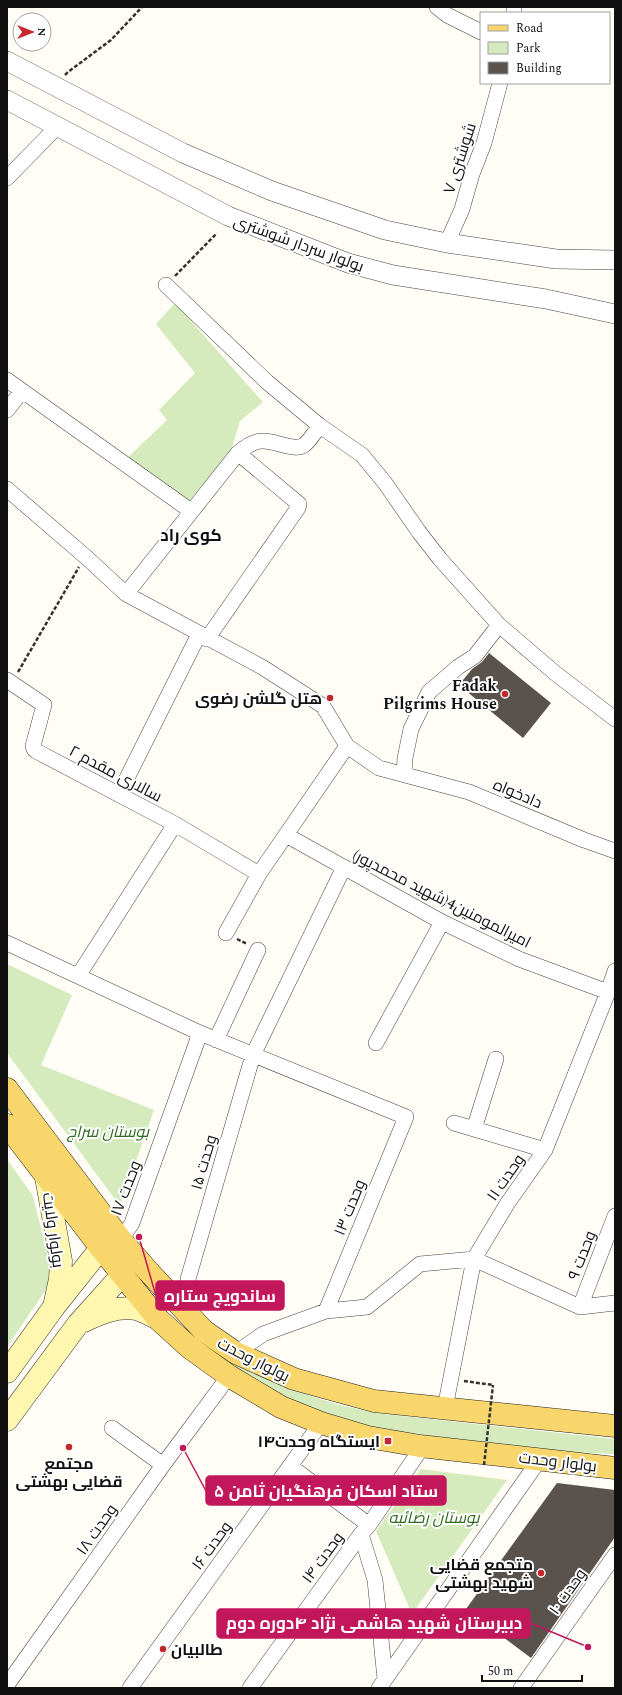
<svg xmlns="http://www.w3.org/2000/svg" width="622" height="1695" viewBox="0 0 622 1695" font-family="Spectral,Cairo,serif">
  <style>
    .green { fill: #d5ebbd }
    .building { fill: #5a524d }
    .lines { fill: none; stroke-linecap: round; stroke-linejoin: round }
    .minor-casing { stroke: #444; stroke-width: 16 }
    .tertiary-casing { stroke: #444; stroke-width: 20 }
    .secondary-casing { stroke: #333; stroke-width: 23 }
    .primary-casing { stroke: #222; stroke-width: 23 }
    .path { stroke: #333; stroke-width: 2.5; stroke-dasharray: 4 2; stroke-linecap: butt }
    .minor { stroke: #fff; stroke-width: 15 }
    .tertiary { stroke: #fff; stroke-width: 19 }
    .secondary { stroke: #fff6b0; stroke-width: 22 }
    .primary { stroke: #f9d66b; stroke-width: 22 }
    .path-bridge { stroke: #333; stroke-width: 2.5; stroke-dasharray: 4 2; stroke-linecap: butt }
    .poi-dot { fill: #c4262e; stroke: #fff; stroke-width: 1.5 }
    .labels { text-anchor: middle; stroke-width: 4; stroke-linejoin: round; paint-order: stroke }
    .street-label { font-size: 16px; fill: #111; stroke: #fff }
    .poi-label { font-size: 16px; font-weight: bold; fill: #111; stroke: #fff; text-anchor: end }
    .park-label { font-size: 16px; font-style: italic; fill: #2f6b1f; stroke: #fff }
    .neighbourhood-label { font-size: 17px; font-weight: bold; fill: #111; stroke: #fff }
    .leader { fill: none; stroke: #c2185b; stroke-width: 1.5 }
    .callout-dot { fill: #c2185b; stroke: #fff; stroke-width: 1.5 }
    .callout { fill: #c2185b; stroke: #c2185b; stroke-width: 1.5 }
    .callout-label { font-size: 17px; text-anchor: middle; font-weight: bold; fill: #fff }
  </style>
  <rect width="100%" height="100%" fill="#fffdf5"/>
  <path class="green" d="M 175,303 L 263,402 L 240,421 L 231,451 L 187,503 L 125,460 L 167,420 L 159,410 L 195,373 L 156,324 Z
    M 7,964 L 72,995 L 41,1065 L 154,1110 L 120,1206 L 7,1053 Z
    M 7,1159 L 33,1196 L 50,1266 L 47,1288 L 7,1347 Z
    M 226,1355 L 289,1389 L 336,1404 L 375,1413 L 615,1439 L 615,1454 L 545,1451 L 372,1428 L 333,1417 L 285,1398 L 222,1358 Z
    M 421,1469 L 507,1480 L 412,1614 L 376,1531 Z"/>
  <path class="building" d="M 489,653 L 551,703 L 523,738 L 459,685 L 472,669 L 482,662 Z
    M 557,1483 L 615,1490 L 615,1537 L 531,1658 L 466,1609 Z"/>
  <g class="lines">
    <defs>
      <path id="minor" d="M 437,7 L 447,15 L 481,32
        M 514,13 L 514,7
        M 7,178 L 57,127
        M 447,243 L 462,209 L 472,174 L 484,143 L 500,83
        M 166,285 L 267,382 L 320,426 L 362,455 L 385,483 L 419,532 L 440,559 L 499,625 L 555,673 L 615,719
        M 7,380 L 191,511
        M 7,410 L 22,391
        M 7,489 L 86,557 L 126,594 L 262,667 L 323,706 L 347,746 L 379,768 L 469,792 L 584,840 L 615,851
        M 126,594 L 238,453 C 245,447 253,441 262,441 C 274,440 295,452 304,445 C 310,441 315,431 320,426
        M 207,639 L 298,508 L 299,504 L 238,453
        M 7,680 L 44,705 L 33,746 L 34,749 L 36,751 L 175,824 L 259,874
        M 404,774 L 405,758 L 411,729 L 429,692 L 458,667 L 475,656 L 499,625
        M 119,794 L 199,634
        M 286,835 L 442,922 L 519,959 L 608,992
        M 226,933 L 259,874 L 347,746
        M 7,943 L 200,1033 L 406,1117 L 326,1311
        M 78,976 L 175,824
        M 216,1040 L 258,950
        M 376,1043 L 442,922
        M 454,1123 L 545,1150
        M 474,1129 L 496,1059
        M 121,1240 L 132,1223 L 200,1033
        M 188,1279 L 253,1055 L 344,867
        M 580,1307 L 615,1216
        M 236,1353 L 263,1334 L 326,1311 L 367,1307 L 420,1264 L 474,1259 L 580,1307 L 615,1303
        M 445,1408 L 474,1259 L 507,1204 L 545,1150 L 608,992 L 615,971
        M 112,1428 L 163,1465
        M 290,1466 L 369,1525
        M 361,1534 L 375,1580 L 385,1679
        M 7,1685 L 163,1465 L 229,1376
        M 130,1688 L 321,1423
        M 250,1688 L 361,1534 L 369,1525 L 423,1446
        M 379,1688 L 540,1459
        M 521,1688 L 615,1555"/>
      <path id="tertiary" d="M 7,61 L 183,153 L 272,191 L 385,230 L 447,243 L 556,259 L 615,260
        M 7,100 L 228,216 L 348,263 L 393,275 L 546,299 L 615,314"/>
      <path id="secondary" d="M 84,1321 C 101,1313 117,1306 136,1309 C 143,1311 150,1315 157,1318
        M 7,1372 L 54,1307 L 60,1279 L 61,1261 L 46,1177
        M 7,1420 L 78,1324 L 122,1275 L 121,1240 L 101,1248 L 54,1307"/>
      <path id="primary" d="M 7,1089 L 121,1240 L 148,1271 L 204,1331 L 236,1353 L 294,1379 L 374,1401 L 615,1426
        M 7,1125 L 101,1248 L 157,1318 L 190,1348 L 229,1376 L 281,1407 L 321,1423 L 368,1437 L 420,1446 L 615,1468"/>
    </defs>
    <use href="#minor" class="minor-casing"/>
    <use href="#tertiary" class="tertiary-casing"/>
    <use href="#secondary" class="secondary-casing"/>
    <use href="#primary" class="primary-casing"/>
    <path class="path" d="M 65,75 L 68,72 L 111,40 L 142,7
      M 175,276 L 217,233
      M 18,672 L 79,567
      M 237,939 L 247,944
      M 464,1381 L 493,1385"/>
    <use href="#minor" class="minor"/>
    <use href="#tertiary" class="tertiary"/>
    <use href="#secondary" class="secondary"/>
    <use href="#primary" class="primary"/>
    <path class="path-bridge" d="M 484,1465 L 493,1385"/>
  </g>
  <g class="poi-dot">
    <circle cx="505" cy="694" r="4"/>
    <circle cx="330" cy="698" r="4"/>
    <rect x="384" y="1437" width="8" height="8" rx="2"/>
    <circle cx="69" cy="1447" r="4"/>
    <circle cx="541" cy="1573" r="4"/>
    <circle cx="163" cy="1649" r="4"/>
  </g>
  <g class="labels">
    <g class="street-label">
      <text transform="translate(459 158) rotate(-72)" y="6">شوشتری ۷</text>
      <text transform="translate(299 243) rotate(20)" y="6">بولوار سردار شوشتری</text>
      <text transform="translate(116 773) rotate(28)" y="6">سالاری مقدم ۲</text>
      <text transform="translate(518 793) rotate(23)" y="6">دادخواه</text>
      <text transform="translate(442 898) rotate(27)" y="6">امیرالمومنین4(شهید محمدپور)</text>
      <text transform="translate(203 1162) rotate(-74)" y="6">وحدت ۱۵</text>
      <text transform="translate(505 1177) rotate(-55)" y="6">وحدت ۱۱</text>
      <text transform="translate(125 1188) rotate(-69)" y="6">وحدت ۱۷</text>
      <text transform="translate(349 1207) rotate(-68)" y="6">وحدت ۱۳</text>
      <text transform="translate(54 1230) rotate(82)" y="6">بولوار ولایت</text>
      <text transform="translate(581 1255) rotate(-69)" y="6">وحدت ۹</text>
      <text transform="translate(254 1359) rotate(27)" y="6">بولوار وحدت</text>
      <text transform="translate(558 1461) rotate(7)" y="6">بولوار وحدت</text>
      <text transform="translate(96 1529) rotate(-55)" y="6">وحدت ۱۸</text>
      <text transform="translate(211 1545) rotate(-54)" y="6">وحدت ۱۶</text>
      <text transform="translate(322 1557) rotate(-54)" y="6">وحدت ۱۴</text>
      <text transform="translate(567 1591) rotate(-55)" y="6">وحدت ۱۰</text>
    </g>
    <g class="poi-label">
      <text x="497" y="691">Fadak<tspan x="497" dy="18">Pilgrims House</tspan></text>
      <text x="322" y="704">هتل گلشن رضوی</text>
      <text x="380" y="1447">ایستگاه وحدت۱۴</text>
      <text x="69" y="1469" text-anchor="middle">مجتمع<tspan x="69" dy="18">قضایی بهشتی</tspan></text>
      <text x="533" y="1570">متجمع قضایی<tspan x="533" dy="18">شهید بهشتی</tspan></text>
      <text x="171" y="1655" text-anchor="start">طالبیان</text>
    </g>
    <g class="park-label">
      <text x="108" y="1137">بوستان سراج</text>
      <text x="434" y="1523">بوستان رضائیه</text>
    </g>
    <g class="neighbourhood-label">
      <text x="191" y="541">کوی راد</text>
    </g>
  </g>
  <path class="leader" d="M139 1237L156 1296M183 1448L206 1491M588 1647L530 1623"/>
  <g class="callout-dot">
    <circle cx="139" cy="1237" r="4"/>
    <circle cx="183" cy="1448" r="4"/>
    <circle cx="588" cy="1647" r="4"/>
  </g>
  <g class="callout">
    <rect x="156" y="1281" width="128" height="29" rx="4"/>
    <rect x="206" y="1476" width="240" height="29" rx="4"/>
    <rect x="217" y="1609" width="313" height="29" rx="4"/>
  </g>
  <g class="callout-label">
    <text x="220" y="1302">ساندویچ ستاره</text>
    <text x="326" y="1497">ستاد اسکان فرهنگیان ثامن ۵</text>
    <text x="374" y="1629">دبیرستان شهید هاشمی نژاد ۴دوره دوم</text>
  </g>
  <rect width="622" height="1695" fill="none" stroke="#111111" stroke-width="16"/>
  <rect x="480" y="12" width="130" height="72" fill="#ffffff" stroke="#a0a0a0"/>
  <rect x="488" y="25" width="20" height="6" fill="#f9d66b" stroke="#a0a0a0"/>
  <text x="516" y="32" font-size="12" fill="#111111">Road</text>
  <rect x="488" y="42" width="20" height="12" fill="#d5ebbd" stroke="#a0a0a0"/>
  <text x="516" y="52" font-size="12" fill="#111111">Park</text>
  <rect x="488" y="62" width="20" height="12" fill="#5a524d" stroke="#a0a0a0"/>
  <text x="516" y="72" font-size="12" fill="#111111">Building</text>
  <g transform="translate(32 32) rotate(90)"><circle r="19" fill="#ffffff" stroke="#a0a0a0"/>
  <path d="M0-3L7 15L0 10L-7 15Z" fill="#c4262e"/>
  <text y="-6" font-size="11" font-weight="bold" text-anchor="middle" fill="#111111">N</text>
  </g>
  <path d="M482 1675v6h100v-6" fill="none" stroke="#111111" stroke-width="2"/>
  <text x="488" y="1675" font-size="12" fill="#111111" stroke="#ffffff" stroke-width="3" paint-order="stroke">50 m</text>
</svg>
